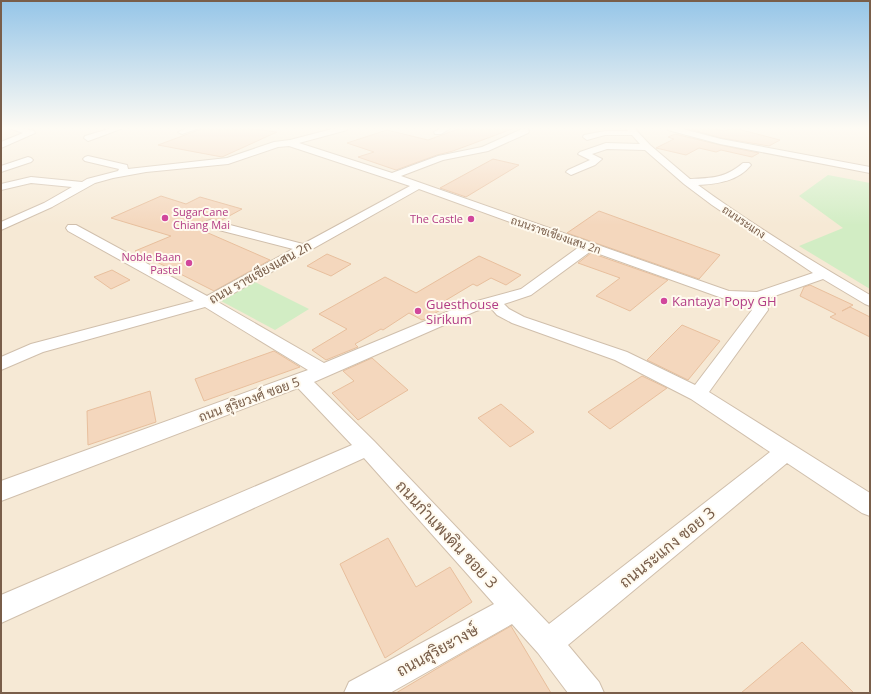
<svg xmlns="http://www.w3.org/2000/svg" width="871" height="694" viewBox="0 0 871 694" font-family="'Open Sans',Sarabun,sans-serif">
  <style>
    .residential { fill: #f6e9d5 }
    .green { fill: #d2edc4 }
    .building { fill: #f4d7bd; stroke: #e8bf9d }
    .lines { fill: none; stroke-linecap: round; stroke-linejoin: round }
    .minor-casing { stroke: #d0bfac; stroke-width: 2 }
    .minor { fill: #fff; fill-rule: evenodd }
    .hotel-dot { fill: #d1479c; stroke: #fffaef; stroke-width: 1.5 }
    .labels { text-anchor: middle; stroke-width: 4; stroke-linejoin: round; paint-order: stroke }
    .far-hotel-label { font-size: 11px; fill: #b23c85; stroke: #fffaef; text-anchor: end }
    .far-street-label { font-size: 11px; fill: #795e4a; stroke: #fffaef }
    .street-label { font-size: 13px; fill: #795e4a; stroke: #fffaef }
    .hotel-label { font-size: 13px; fill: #b23c85; stroke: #fffaef; text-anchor: start }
    .near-street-label { font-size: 16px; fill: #795e4a; stroke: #fffaef }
  </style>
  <rect width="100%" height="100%" fill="#fdf6e7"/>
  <path class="residential" d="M 1,128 L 870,128 L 870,693 L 1,693 Z"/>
  <path class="green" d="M 828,175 L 870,183 L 870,289 L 799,246 L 843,228 L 799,196 Z
    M 255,282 L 309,309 L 275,330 L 221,301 Z"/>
  <path class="building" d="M 204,128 L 246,128 L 277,132 L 222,157 L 158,145 Z
    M 461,128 L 512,128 L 512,129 L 453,151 L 437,155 L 396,170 L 358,157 L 374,152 L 347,143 L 387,130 L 428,140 Z
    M 686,128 L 709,128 L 724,131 L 734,128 L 780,140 L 769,146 L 721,138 Z
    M 675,134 L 720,145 L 759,153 L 752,157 L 721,150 L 716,152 L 699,148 L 686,155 L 656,148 L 674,139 L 668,137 Z
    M 493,159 L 519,165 L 466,197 L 440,188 Z
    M 161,196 L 186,204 L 200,197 L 242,209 L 220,221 L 211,219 L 205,222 L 202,221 L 199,229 L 270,260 L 214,291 L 135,251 L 171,236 L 111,218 Z
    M 599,211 L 720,255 L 699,279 L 567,233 Z
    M 591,253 L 668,280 L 630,311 L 596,296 L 620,278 L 578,263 Z
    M 327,254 L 351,264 L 331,276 L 307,266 Z
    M 479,256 L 521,275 L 506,285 L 491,278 L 477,286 L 473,284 L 443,302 L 449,305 L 425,319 L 422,320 L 409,313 L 383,330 L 381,329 L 355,344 L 358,347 L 326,360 L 312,350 L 347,329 L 319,314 L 385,277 L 416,293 Z
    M 112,270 L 130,280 L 111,289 L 94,277 Z
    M 810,285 L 853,305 L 842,311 L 850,307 L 870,317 L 870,337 L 830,317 L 836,314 L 800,296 L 804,287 Z
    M 682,325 L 720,341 L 688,380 L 647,360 Z
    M 274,351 L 300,367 L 204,401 L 195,379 Z
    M 372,358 L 408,390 L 358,420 L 332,393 L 354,381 L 343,371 Z
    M 642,376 L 667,388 L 610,429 L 588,412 Z
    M 150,391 L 156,422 L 88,445 L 87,411 Z
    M 501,404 L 534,432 L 510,447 L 478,418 Z
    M 388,538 L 416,587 L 450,567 L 472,602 L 385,658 L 340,564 Z
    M 511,626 L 551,693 L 396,693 L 443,665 Z
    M 802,642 L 854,693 L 741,693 Z"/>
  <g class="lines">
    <defs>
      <path id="minor" d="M 9,128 L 21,128 L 34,131 L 35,133 L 1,148 L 1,142 L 23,133 Z
        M 112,128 L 123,128 L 91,140 L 88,141 L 84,138 L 85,136 Z
        M 188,128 L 199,128 L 182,134 L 178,132 Z
        M 336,128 L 348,128 L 347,130 L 299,143 L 392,173 L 438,156 L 482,147 L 522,129 L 528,129 L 529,131 L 528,133 L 488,151 L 443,160 L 401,176 L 729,291 L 757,292 L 813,273 L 712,205 L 684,184 L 645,150 L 607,149 L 592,154 L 602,159 L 595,165 L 571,175 L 566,172 L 568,170 L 590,160 L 578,154 L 580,152 L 606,143 L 640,144 L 632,135 L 605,135 L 587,140 L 583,137 L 584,135 L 605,131 L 628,131 L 626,128 L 634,128 L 650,145 L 690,179 C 713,178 725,178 743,163 L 749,163 L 751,165 C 738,181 718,184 698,185 C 753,225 811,261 870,295 L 870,306 L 865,304 L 823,279 L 766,299 L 768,310 L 709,392 L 870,493 L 870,516 L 862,513 L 787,463 L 568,645 L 599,682 L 604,693 L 568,693 L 538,653 L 512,624 L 390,693 L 344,693 L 349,682 L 494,604 L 364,458 L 1,623 L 1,595 L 352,445 L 298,388 L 1,501 L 1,481 L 308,370 L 205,307 L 43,352 L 1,370 L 1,357 L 31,344 L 194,301 L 68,231 L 66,228 L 68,225 L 76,225 L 207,296 L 293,249 L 207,227 L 205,224 L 207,221 L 211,220 L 303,244 L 410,186 L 289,146 L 278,147 L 228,164 L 146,172 L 113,178 L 95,183 L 52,207 L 1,230 L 1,222 L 44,203 L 72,187 L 31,183 L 1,190 L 1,184 L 31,177 L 82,182 L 87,179 L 118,171 L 119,169 L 85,161 L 83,159 L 85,157 L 88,156 L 127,165 L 128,169 L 227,158 L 274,142 L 290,140 ZM 419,189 L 579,247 L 521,289 L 466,304 L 324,363 L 218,302 ZM 591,251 L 722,298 L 751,301 L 752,310 L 695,385 L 627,352 L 524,317 L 509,309 L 504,304 L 531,295 ZM 490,307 L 497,315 L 512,323 L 615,360 L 691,399 L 770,452 L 549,624 L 374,441 L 314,382 L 476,311 Z
        M 441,128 L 451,128 L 441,134 L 435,134 L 434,132 Z
        M 667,128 L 679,128 L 721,139 L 870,167 L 870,173 L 720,144 L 668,130 Z
        M 28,157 L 31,158 L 33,160 L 31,162 L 1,172 L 1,166 Z"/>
    </defs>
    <use href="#minor" class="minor-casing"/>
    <use href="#minor" class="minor"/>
  </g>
  <linearGradient id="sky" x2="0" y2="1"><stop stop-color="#95c5e8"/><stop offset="0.57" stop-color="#fefbf4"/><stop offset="1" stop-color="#fefbf4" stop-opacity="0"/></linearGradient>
  <rect width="871" height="225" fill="url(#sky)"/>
  <g class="hotel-dot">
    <circle cx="165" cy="218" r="4"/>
    <circle cx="471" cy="219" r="4"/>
    <circle cx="189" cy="263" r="4"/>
    <circle cx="664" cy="301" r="4"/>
    <circle cx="418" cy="311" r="4"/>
  </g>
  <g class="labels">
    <g class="far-hotel-label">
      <text x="173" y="216" text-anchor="start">SugarCane<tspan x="173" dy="13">Chiang Mai</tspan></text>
      <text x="463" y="223">The Castle</text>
      <text x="181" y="261">Noble Baan<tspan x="181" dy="13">Pastel</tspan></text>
    </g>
    <g class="far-street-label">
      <text transform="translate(744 222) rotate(34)" y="4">ถนนระแกง</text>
      <text transform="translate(556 235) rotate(19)" y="4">ถนนราชเชียงแสน 2ก</text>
    </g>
    <g class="street-label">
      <text transform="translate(260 272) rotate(-29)" y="5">ถนน ราชเชียงแสน 2ก</text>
      <text transform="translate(249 399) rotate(-20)" y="5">ถนน สุริยวงศ์ ซอย 5</text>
    </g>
    <g class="hotel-label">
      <text x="672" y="306">Kantaya Popy GH</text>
      <text x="426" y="309">Guesthouse<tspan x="426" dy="15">Sirikum</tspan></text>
    </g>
    <g class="near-street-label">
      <text transform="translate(447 534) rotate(47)" y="6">ถนนกำแพงดิน ซอย 3</text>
      <text transform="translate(667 547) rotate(-39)" y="6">ถนนระแกง ซอย 3</text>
      <text transform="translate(437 650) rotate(-29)" y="6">ถนนสุริยะางษ์</text>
    </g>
  </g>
  <rect width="871" height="694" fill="none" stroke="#795e4a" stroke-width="4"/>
</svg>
